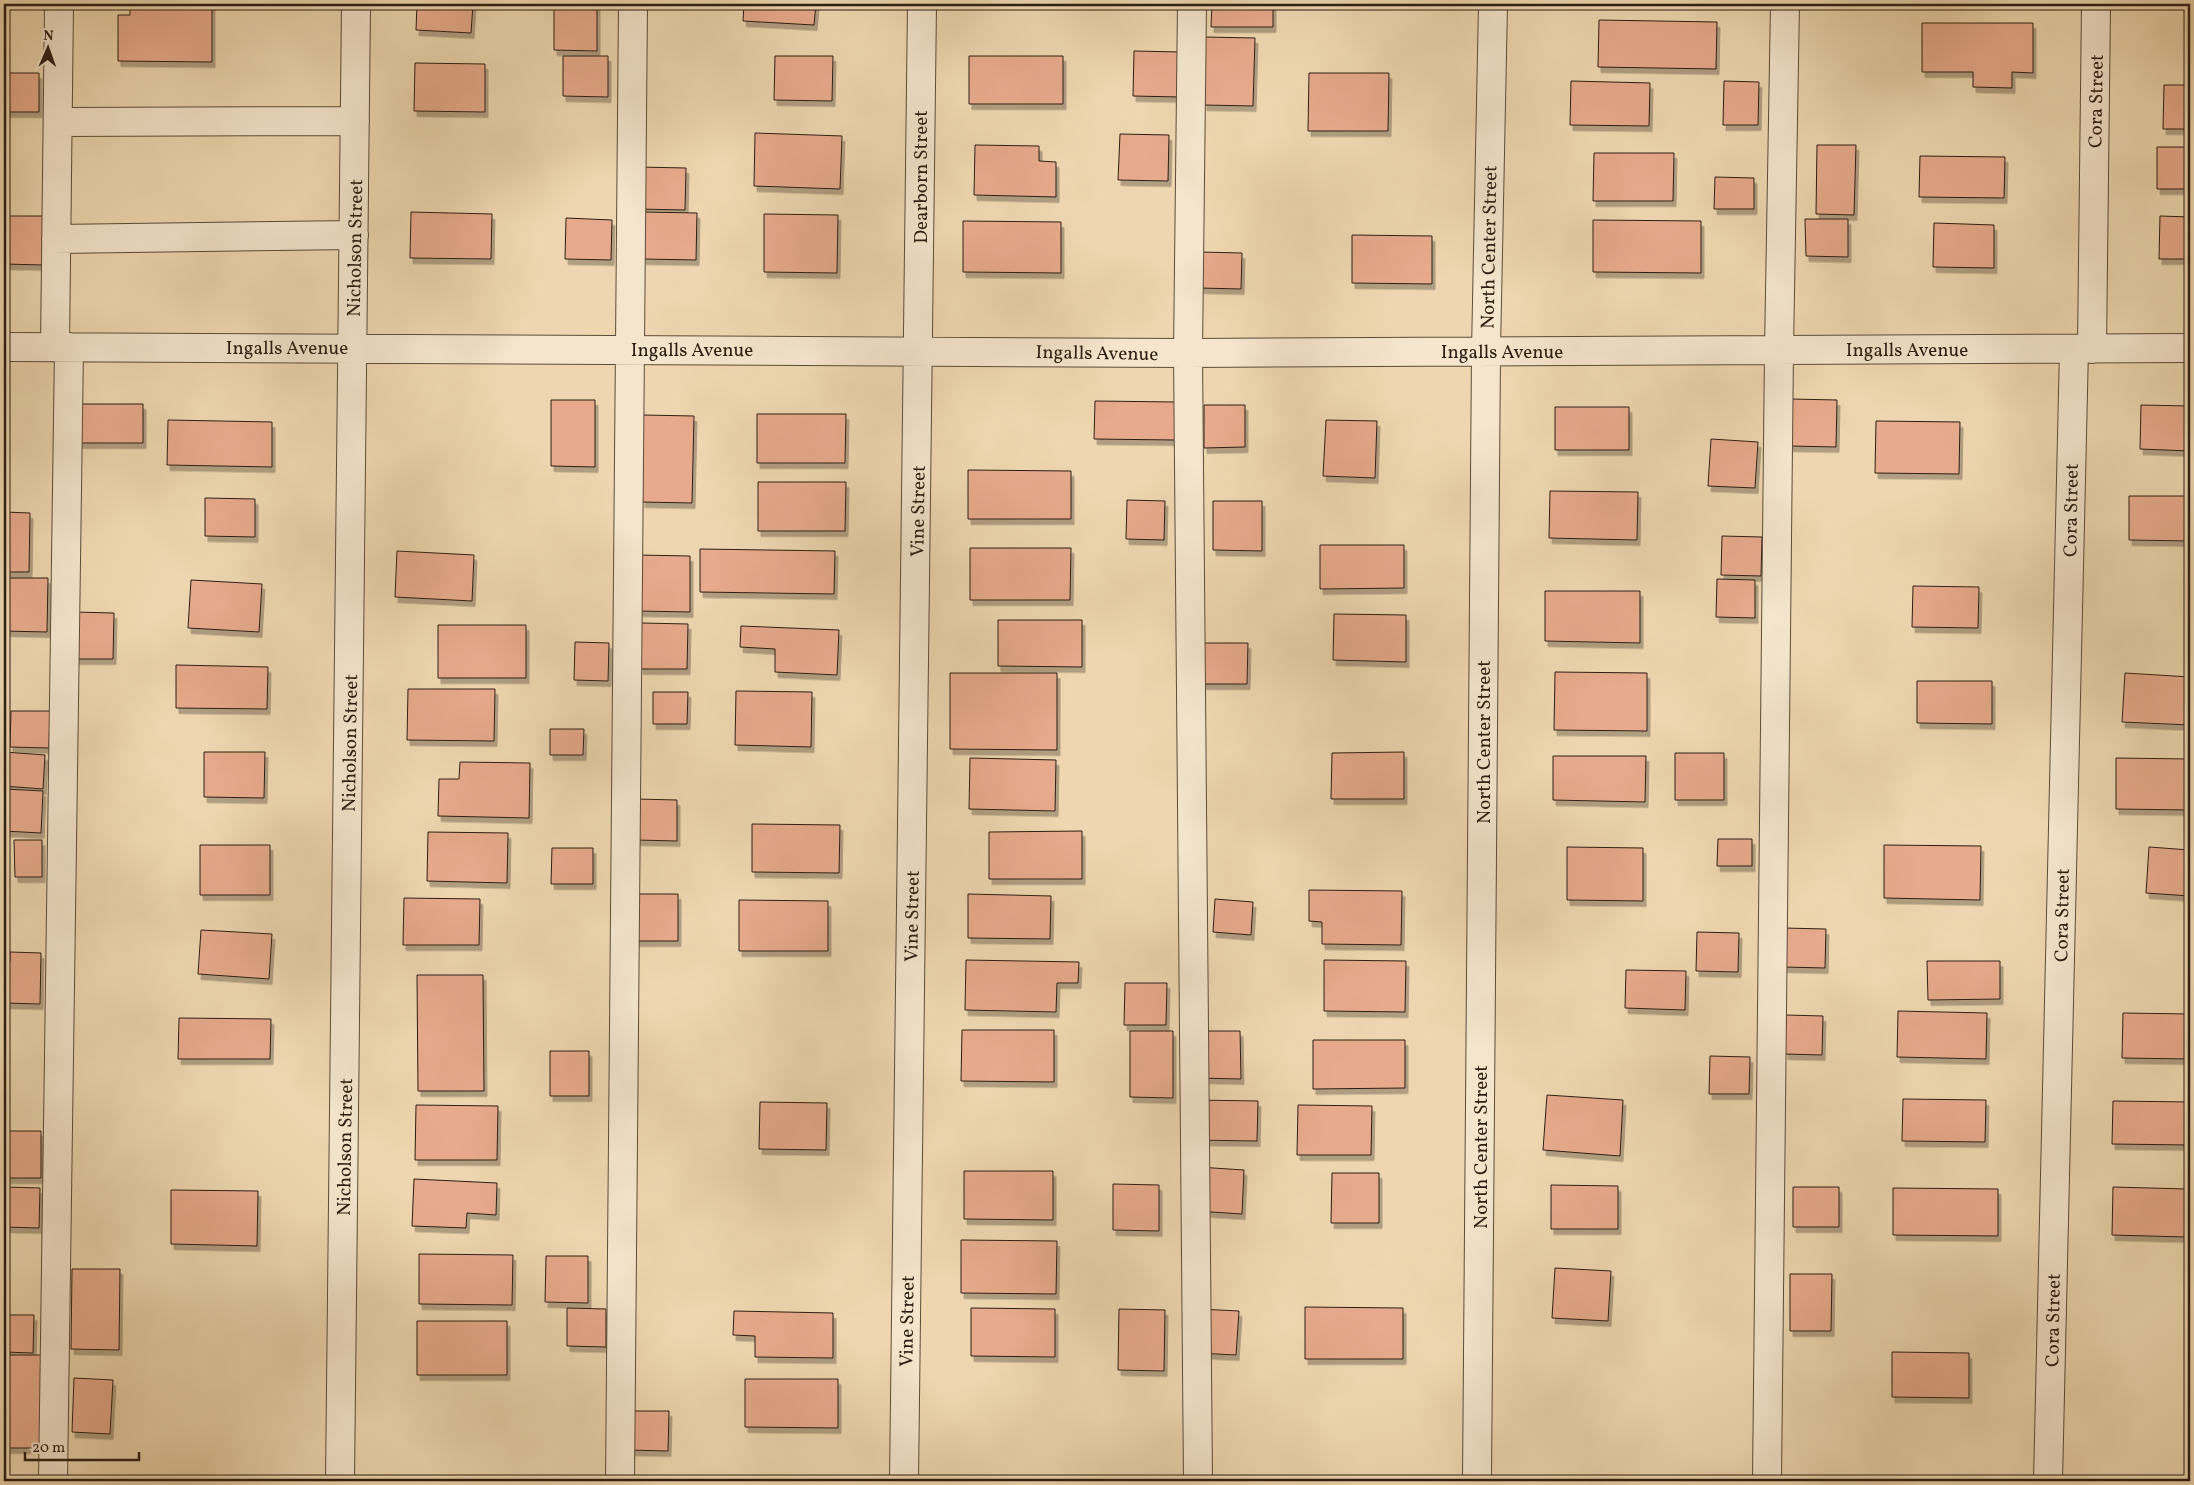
<svg xmlns="http://www.w3.org/2000/svg" width="2194" height="1485" viewBox="0 0 2194 1485" font-family="Vollkorn,serif">
  <style>
    .building { fill: #e7aa8c; stroke: #2c1e13; filter: url(#shadow) }
    .lines { fill: none; stroke-linecap: round; stroke-linejoin: round }
    .minor-casing { stroke: #5c4c3a; stroke-width: 30 }
    .minor { stroke: #f4e5cc; stroke-width: 28 }
    .labels { text-anchor: middle; stroke-width: 4; stroke-linejoin: round; paint-order: stroke }
    .street-label { font-size: 19px; fill: #2c1e13; stroke: #f4e5cc }
  </style>
  <defs>
    <filter id="shadow"><feDropShadow dx="3" dy="5.5" stdDeviation="0" flood-color="#0004"/></filter>
  </defs>
  <rect width="100%" height="100%" fill="#eed7b0"/>
  <filter id="stains"><feTurbulence type="fractalNoise" baseFrequency=".004" numOctaves="4"/><feColorMatrix values="0 0 0 0 .2 0 0 0 0 .09 0 0 0 0 .02 0 0 0 .5 -.17"/></filter>
  <radialGradient id="worn" r=".72"><stop offset=".6" stop-color="#630" stop-opacity="0"/><stop offset="1" stop-color="#630" stop-opacity=".3"/></radialGradient>
  <path class="building" d="M 130,4 L 212,4 L 212,62 L 118,61 L 118,15 L 130,15 Z
    M 417,4 L 473,4 L 471,33 L 416,30 Z
    M 744,4 L 816,4 L 814,25 L 743,21 Z
    M 1212,4 L 1273,4 L 1273,27 L 1211,27 Z
    M 554,5 L 597,5 L 597,51 L 554,50 Z
    M 1599,20 L 1717,22 L 1716,69 L 1598,67 Z
    M 1922,23 L 2033,23 L 2033,73 L 2012,72 L 2012,88 L 1973,87 L 1973,72 L 1922,72 Z
    M 1205,37 L 1255,38 L 1253,106 L 1204,105 Z
    M 1134,51 L 1181,52 L 1180,97 L 1133,96 Z
    M 563,56 L 608,56 L 608,97 L 563,96 Z
    M 775,56 L 833,56 L 832,101 L 774,100 Z
    M 969,56 L 1063,56 L 1063,104 L 969,104 Z
    M 415,63 L 485,64 L 485,112 L 414,111 Z
    M 4,73 L 39,73 L 39,112 L 4,112 Z
    M 1309,73 L 1389,73 L 1388,131 L 1308,131 Z
    M 1571,81 L 1650,83 L 1649,126 L 1570,125 Z
    M 1724,81 L 1759,82 L 1758,125 L 1723,125 Z
    M 2164,85 L 2190,85 L 2190,129 L 2163,129 Z
    M 755,133 L 842,136 L 840,189 L 754,186 Z
    M 1120,134 L 1169,135 L 1168,181 L 1118,180 Z
    M 975,145 L 1039,146 L 1039,161 L 1056,162 L 1056,197 L 974,195 Z
    M 1817,145 L 1856,145 L 1854,215 L 1816,214 Z
    M 2157,147 L 2190,147 L 2190,189 L 2157,189 Z
    M 1594,153 L 1674,153 L 1673,201 L 1593,201 Z
    M 1920,156 L 2005,157 L 2004,198 L 1919,197 Z
    M 638,167 L 686,168 L 685,210 L 637,209 Z
    M 1715,177 L 1754,178 L 1754,209 L 1714,209 Z
    M 411,212 L 492,214 L 491,259 L 410,258 Z
    M 643,212 L 697,213 L 696,260 L 643,259 Z
    M 764,214 L 838,215 L 837,273 L 764,272 Z
    M 4,216 L 43,216 L 43,265 L 4,264 Z
    M 2160,216 L 2190,217 L 2190,259 L 2159,259 Z
    M 566,218 L 612,220 L 611,260 L 565,259 Z
    M 1805,219 L 1848,219 L 1848,257 L 1806,256 Z
    M 1593,220 L 1701,221 L 1701,273 L 1593,272 Z
    M 963,221 L 1061,222 L 1061,273 L 963,272 Z
    M 1934,223 L 1994,225 L 1994,268 L 1933,267 Z
    M 1352,235 L 1432,236 L 1432,284 L 1352,283 Z
    M 1200,252 L 1242,253 L 1241,289 L 1200,288 Z
    M 1791,399 L 1837,400 L 1836,447 L 1790,446 Z
    M 551,400 L 595,400 L 595,467 L 551,466 Z
    M 1095,401 L 1176,402 L 1175,440 L 1094,439 Z
    M 73,404 L 143,404 L 143,443 L 73,443 Z
    M 1204,405 L 1245,405 L 1245,447 L 1204,448 Z
    M 2141,405 L 2190,406 L 2190,451 L 2140,449 Z
    M 1555,407 L 1629,407 L 1629,450 L 1555,450 Z
    M 757,414 L 846,414 L 845,463 L 757,463 Z
    M 643,415 L 694,416 L 692,503 L 642,502 Z
    M 168,420 L 272,422 L 272,467 L 167,465 Z
    M 1326,420 L 1377,421 L 1375,478 L 1323,476 Z
    M 1876,421 L 1960,422 L 1959,474 L 1875,473 Z
    M 1711,439 L 1758,442 L 1755,488 L 1708,486 Z
    M 968,470 L 1071,471 L 1071,519 L 968,519 Z
    M 758,482 L 846,482 L 845,531 L 758,531 Z
    M 1550,491 L 1638,492 L 1637,540 L 1549,538 Z
    M 2129,496 L 2190,496 L 2190,541 L 2129,540 Z
    M 205,498 L 255,499 L 255,537 L 205,536 Z
    M 1127,500 L 1165,501 L 1164,540 L 1126,539 Z
    M 1213,501 L 1262,501 L 1262,551 L 1213,550 Z
    M 4,512 L 30,513 L 29,572 L 4,572 Z
    M 1722,536 L 1762,537 L 1761,576 L 1721,575 Z
    M 1320,545 L 1404,545 L 1404,588 L 1320,589 Z
    M 970,548 L 1071,548 L 1070,600 L 970,600 Z
    M 700,549 L 835,551 L 834,594 L 700,592 Z
    M 397,551 L 474,555 L 472,601 L 395,597 Z
    M 638,555 L 690,556 L 690,612 L 638,611 Z
    M 4,578 L 48,578 L 47,632 L 4,631 Z
    M 1717,579 L 1755,580 L 1755,618 L 1716,617 Z
    M 191,580 L 262,584 L 259,632 L 188,628 Z
    M 1913,586 L 1979,587 L 1978,628 L 1912,627 Z
    M 1545,591 L 1640,591 L 1640,643 L 1545,641 Z
    M 74,612 L 114,613 L 113,659 L 73,659 Z
    M 1334,614 L 1406,615 L 1406,662 L 1333,660 Z
    M 998,620 L 1082,620 L 1082,667 L 998,666 Z
    M 641,623 L 688,624 L 687,669 L 640,669 Z
    M 438,625 L 526,625 L 526,678 L 438,678 Z
    M 741,626 L 839,630 L 837,675 L 775,672 L 775,649 L 740,647 Z
    M 575,642 L 609,643 L 608,681 L 574,680 Z
    M 1201,643 L 1248,643 L 1247,684 L 1201,684 Z
    M 176,665 L 268,667 L 267,709 L 176,708 Z
    M 1555,672 L 1647,673 L 1647,731 L 1554,730 Z
    M 950,673 L 1057,673 L 1057,750 L 950,749 Z
    M 2125,673 L 2190,677 L 2190,725 L 2122,722 Z
    M 1917,681 L 1992,681 L 1992,724 L 1917,723 Z
    M 408,689 L 495,689 L 494,741 L 407,740 Z
    M 736,691 L 812,692 L 811,747 L 735,745 Z
    M 653,692 L 688,692 L 687,724 L 653,724 Z
    M 11,711 L 50,711 L 49,748 L 10,747 Z
    M 550,729 L 584,729 L 583,755 L 550,755 Z
    M 4,752 L 45,755 L 43,789 L 4,786 Z
    M 204,752 L 265,752 L 264,798 L 204,797 Z
    M 1404,752 L 1404,799 L 1331,799 L 1332,753 Z
    M 1675,753 L 1724,753 L 1724,800 L 1675,800 Z
    M 1553,756 L 1646,756 L 1645,802 L 1553,800 Z
    M 970,758 L 1056,760 L 1055,811 L 969,809 Z
    M 2116,758 L 2190,759 L 2190,810 L 2116,809 Z
    M 460,762 L 530,763 L 529,818 L 438,816 L 439,779 L 459,779 Z
    M 4,789 L 43,791 L 41,833 L 4,831 Z
    M 636,799 L 677,800 L 677,841 L 636,840 Z
    M 752,824 L 840,825 L 839,873 L 752,872 Z
    M 1082,831 L 1082,879 L 989,879 L 989,832 Z
    M 428,832 L 508,833 L 507,883 L 427,881 Z
    M 1718,839 L 1752,839 L 1752,866 L 1717,866 Z
    M 14,840 L 42,840 L 42,877 L 15,877 Z
    M 200,845 L 270,845 L 270,895 L 200,895 Z
    M 1884,845 L 1981,846 L 1980,900 L 1884,898 Z
    M 1567,847 L 1643,848 L 1643,901 L 1567,900 Z
    M 2149,847 L 2190,850 L 2190,896 L 2146,893 Z
    M 552,848 L 593,848 L 593,884 L 551,884 Z
    M 1309,890 L 1402,891 L 1401,945 L 1322,944 L 1322,922 L 1309,921 Z
    M 635,894 L 678,894 L 678,941 L 634,941 Z
    M 968,894 L 1051,896 L 1050,939 L 968,938 Z
    M 404,898 L 480,899 L 479,945 L 403,945 Z
    M 1215,899 L 1253,902 L 1251,935 L 1213,932 Z
    M 739,900 L 828,901 L 828,951 L 739,951 Z
    M 1784,928 L 1826,929 L 1825,968 L 1784,967 Z
    M 201,930 L 272,934 L 269,979 L 198,974 Z
    M 1697,932 L 1739,933 L 1738,972 L 1696,971 Z
    M 10,952 L 41,953 L 40,1004 L 4,1003 L 4,962 L 10,962 Z
    M 966,960 L 1079,962 L 1078,983 L 1057,983 L 1056,1012 L 965,1010 Z
    M 1324,960 L 1406,961 L 1405,1012 L 1324,1011 Z
    M 1927,961 L 2000,961 L 2000,999 L 1928,1000 Z
    M 1626,970 L 1686,971 L 1685,1010 L 1625,1008 Z
    M 417,975 L 483,975 L 484,1091 L 418,1091 Z
    M 1125,983 L 1167,983 L 1166,1025 L 1124,1025 Z
    M 1898,1011 L 1987,1013 L 1986,1059 L 1897,1057 Z
    M 2123,1013 L 2190,1014 L 2190,1059 L 2122,1058 Z
    M 1786,1015 L 1823,1016 L 1822,1055 L 1785,1054 Z
    M 179,1018 L 271,1019 L 270,1059 L 178,1059 Z
    M 962,1030 L 1054,1030 L 1054,1082 L 961,1081 Z
    M 1130,1031 L 1173,1031 L 1173,1098 L 1130,1097 Z
    M 1197,1031 L 1240,1031 L 1241,1079 L 1198,1078 Z
    M 1313,1040 L 1405,1040 L 1405,1088 L 1313,1089 Z
    M 550,1051 L 589,1051 L 589,1096 L 550,1096 Z
    M 1710,1056 L 1750,1057 L 1749,1094 L 1709,1094 Z
    M 1547,1095 L 1623,1100 L 1620,1156 L 1543,1150 Z
    M 1903,1099 L 1986,1100 L 1985,1142 L 1902,1141 Z
    M 1194,1100 L 1258,1101 L 1257,1141 L 1193,1140 Z
    M 2113,1101 L 2190,1102 L 2190,1145 L 2112,1144 Z
    M 760,1102 L 827,1103 L 826,1150 L 759,1149 Z
    M 416,1105 L 498,1106 L 497,1160 L 415,1160 Z
    M 1298,1105 L 1372,1106 L 1371,1155 L 1297,1155 Z
    M 4,1131 L 41,1131 L 41,1178 L 4,1178 Z
    M 1198,1167 L 1244,1170 L 1242,1214 L 1196,1211 Z
    M 964,1171 L 1053,1171 L 1053,1220 L 964,1219 Z
    M 1332,1173 L 1379,1173 L 1379,1223 L 1331,1223 Z
    M 414,1179 L 497,1183 L 496,1215 L 467,1213 L 466,1228 L 412,1226 Z
    M 1113,1184 L 1159,1185 L 1159,1231 L 1113,1230 Z
    M 1551,1185 L 1618,1186 L 1618,1229 L 1551,1229 Z
    M 4,1187 L 40,1188 L 39,1228 L 4,1227 Z
    M 1793,1187 L 1839,1187 L 1839,1227 L 1793,1227 Z
    M 2113,1187 L 2187,1189 L 2186,1237 L 2112,1235 Z
    M 1893,1188 L 1998,1189 L 1998,1236 L 1893,1235 Z
    M 171,1190 L 258,1191 L 257,1246 L 171,1244 Z
    M 961,1240 L 1057,1241 L 1056,1294 L 961,1293 Z
    M 419,1254 L 513,1255 L 512,1305 L 419,1304 Z
    M 546,1256 L 588,1256 L 588,1303 L 545,1302 Z
    M 1555,1268 L 1611,1271 L 1608,1321 L 1552,1318 Z
    M 72,1269 L 120,1269 L 119,1350 L 71,1349 Z
    M 1790,1274 L 1832,1274 L 1831,1331 L 1790,1331 Z
    M 1305,1307 L 1403,1308 L 1403,1359 L 1305,1359 Z
    M 567,1308 L 606,1309 L 606,1347 L 567,1346 Z
    M 971,1308 L 1055,1309 L 1055,1357 L 971,1356 Z
    M 1119,1309 L 1165,1310 L 1164,1371 L 1118,1370 Z
    M 1199,1309 L 1239,1311 L 1236,1355 L 1197,1353 Z
    M 734,1311 L 833,1313 L 833,1358 L 755,1357 L 755,1336 L 733,1335 Z
    M 4,1315 L 34,1315 L 33,1353 L 4,1352 Z
    M 417,1321 L 507,1321 L 507,1375 L 417,1375 Z
    M 1892,1352 L 1969,1353 L 1969,1398 L 1892,1397 Z
    M 4,1355 L 41,1355 L 40,1448 L 4,1448 Z
    M 74,1378 L 113,1380 L 110,1434 L 72,1432 Z
    M 745,1379 L 838,1379 L 838,1428 L 745,1427 Z
    M 627,1411 L 669,1411 L 668,1451 L 627,1450 Z"/>
  <g class="lines">
    <defs>
      <path id="minor" d="M 1192,4 L 1188,353 L 1198,1481
        M 58,122 L 355,121
        M 56,239 L 354,235
        M 4,347 L 1188,353 L 2190,348
        M 55,347 L 59,4
        M 2092,349 L 2096,4
        M 53,1481 L 69,347
        M 340,1481 L 356,4
        M 620,1481 L 633,4
        M 904,1481 L 922,4
        M 1477,1481 L 1486,351 L 1493,4
        M 1767,1481 L 1779,350 L 1785,4
        M 2048,1481 L 2074,349"/>
    </defs>
    <use href="#minor" class="minor-casing"/>
    <use href="#minor" class="minor"/>
  </g>
  <g class="labels">
    <g class="street-label">
      <text transform="translate(2095 101) rotate(-89)" y="7">Cora Street</text>
      <text transform="translate(920 177) rotate(-90)" y="7">Dearborn Street</text>
      <text transform="translate(1488 247) rotate(-89)" y="7">North Center Street</text>
      <text transform="translate(354 248) rotate(-89)" y="7">Nicholson Street</text>
      <text x="287" y="354">Ingalls Avenue</text>
      <text x="692" y="356">Ingalls Avenue</text>
      <text x="1907" y="356">Ingalls Avenue</text>
      <text x="1502" y="358">Ingalls Avenue</text>
      <text transform="translate(1097 352) rotate(1)" y="7">Ingalls Avenue</text>
      <text transform="translate(2070 510) rotate(-89)" y="7">Cora Street</text>
      <text transform="translate(917 511) rotate(-89)" y="7">Vine Street</text>
      <text transform="translate(1483 742) rotate(-90)" y="7">North Center Street</text>
      <text transform="translate(349 743) rotate(-89)" y="7">Nicholson Street</text>
      <text transform="translate(2061 915) rotate(-89)" y="7">Cora Street</text>
      <text transform="translate(911 916) rotate(-89)" y="7">Vine Street</text>
      <text transform="translate(344 1147) rotate(-89)" y="7">Nicholson Street</text>
      <text transform="translate(1480 1147) rotate(-90)" y="7">North Center Street</text>
      <text transform="translate(2052 1320) rotate(-89)" y="7">Cora Street</text>
      <text transform="translate(906 1321) rotate(-89)" y="7">Vine Street</text>
    </g>
  </g>
  <rect width="2194" height="1485" fill="none" stroke="#eed7b0" stroke-width="20"/>
  <rect x="5" y="5" width="2184" height="1475" fill="none" stroke="#2c1e13" stroke-width="2.5"/>
  <rect x="10" y="10" width="2174" height="1465" fill="none" stroke="#2c1e13"/>
  <g transform="translate(48 48) rotate(2)" stroke="#f4e5cc" stroke-width="4" paint-order="stroke">
  <path d="M0-4L9 19L0 12L-9 19Z" fill="#2c1e13"/>
  <text y="-8" font-size="14" font-weight="bold" text-anchor="middle" fill="#2c1e13">N</text>
  </g>
  <path d="M25 1452v8h114v-8" fill="none" stroke="#2c1e13" stroke-width="2.5"/>
  <text x="32" y="1452" font-size="15" fill="#2c1e13" stroke="#f4e5cc" stroke-width="4" paint-order="stroke">20 m</text>
  <rect width="100%" height="100%" filter="url(#stains)"/>
  <rect width="100%" height="100%" fill="url(#worn)"/>
</svg>
